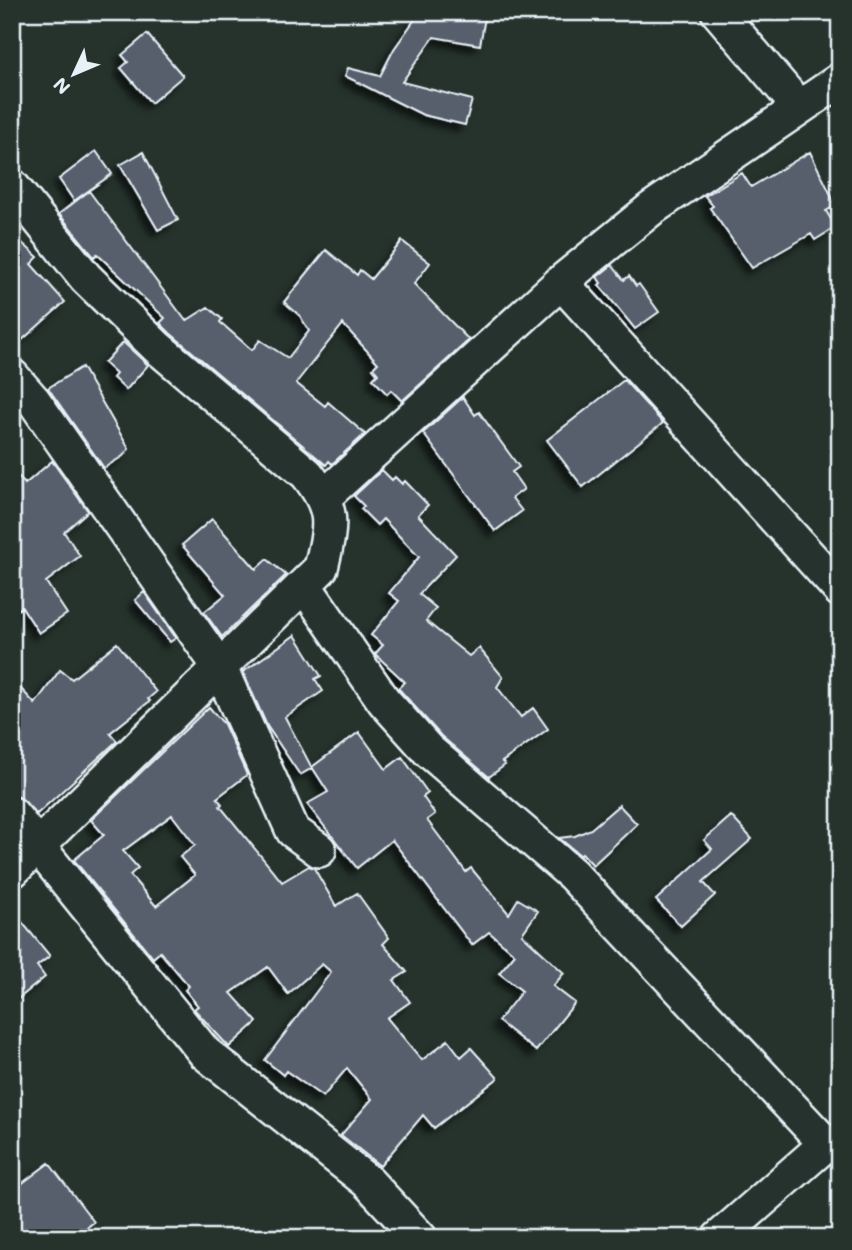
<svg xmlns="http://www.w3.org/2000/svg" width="852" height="1250" viewBox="0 0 852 1250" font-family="Mali,sans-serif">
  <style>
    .building { fill: #585f6c; stroke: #e8f1f8; stroke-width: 2; fill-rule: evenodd; filter: url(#shadow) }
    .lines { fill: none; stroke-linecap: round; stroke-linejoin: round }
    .minor-casing { stroke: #e8f1f8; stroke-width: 38 }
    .minor { stroke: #26332d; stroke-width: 33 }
  </style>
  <defs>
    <filter id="shadow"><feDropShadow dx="-6" dy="6" stdDeviation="3.5" flood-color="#0009"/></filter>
  </defs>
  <rect width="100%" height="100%" fill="#26332d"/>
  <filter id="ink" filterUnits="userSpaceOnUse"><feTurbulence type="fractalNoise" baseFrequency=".0143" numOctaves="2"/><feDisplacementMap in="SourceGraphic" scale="14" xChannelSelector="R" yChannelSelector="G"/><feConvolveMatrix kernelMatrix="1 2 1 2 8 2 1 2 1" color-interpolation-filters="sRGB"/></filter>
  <g filter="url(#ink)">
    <path class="building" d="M 420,12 L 486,12 L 480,45 L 434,37 L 402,82 L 472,100 L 465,125 L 423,115 L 345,76 L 348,68 L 380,76 L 394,49 Z
      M 147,34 L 183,76 L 151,103 L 121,68 L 128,62 L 122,55 Z
      M 96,151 L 112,174 L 74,201 L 59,179 Z
      M 143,152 L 178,220 L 158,230 L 120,165 Z
      M 810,152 L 836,205 L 826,211 L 836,227 L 815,240 L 811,234 L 752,268 L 710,208 L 713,206 L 705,196 L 742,173 L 751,187 Z
      M 89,191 L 186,321 L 208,307 L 222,319 L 220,322 L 252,350 L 260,340 L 288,358 L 309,331 L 300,316 L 284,302 L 326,250 L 357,275 L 360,270 L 371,279 L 402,241 L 430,263 L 414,284 L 469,340 L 402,401 L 391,390 L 387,394 L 373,379 L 378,374 L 373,368 L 378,363 L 343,324 L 296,383 L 325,406 L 328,402 L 365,434 L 332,464 L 329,461 L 326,465 L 170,333 L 160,323 L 165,318 L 97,254 L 94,257 L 59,214 Z
      M 12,234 L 38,257 L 31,264 L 65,302 L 12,349 Z
      M 612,265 L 624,280 L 629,276 L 636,286 L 639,284 L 659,312 L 635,329 L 599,285 L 601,283 L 597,277 Z
      M 123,342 L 148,365 L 126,390 L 113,378 L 116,374 L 104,363 Z
      M 82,367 L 129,449 L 123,456 L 104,468 L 48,388 Z
      M 624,380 L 663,423 L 583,487 L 547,440 Z
      M 463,397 L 475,415 L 479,412 L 519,467 L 512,472 L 524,489 L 512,498 L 522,511 L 495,531 L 423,433 Z
      M 52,461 L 88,511 L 64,532 L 80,556 L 46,582 L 67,614 L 39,633 L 22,607 L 12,614 L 12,540 L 20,534 L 12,525 L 12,469 L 25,484 Z
      M 382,470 L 392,480 L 395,477 L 402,484 L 405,481 L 428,505 L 418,515 L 456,555 L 419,594 L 436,608 L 426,621 L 469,656 L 479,648 L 503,677 L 497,687 L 521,717 L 533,708 L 548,729 L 502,762 L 505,765 L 489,777 L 441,736 L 398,688 L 405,682 L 375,654 L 383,645 L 371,635 L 399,601 L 389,593 L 419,557 L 383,519 L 377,525 L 361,509 L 364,506 L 354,496 Z
      M 212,519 L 256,569 L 267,559 L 286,575 L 222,637 L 204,612 L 225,595 L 182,545 Z
      M 144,592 L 176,638 L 170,642 L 135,600 Z
      M 295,635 L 321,676 L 315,679 L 323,691 L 285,717 L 312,768 L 300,775 L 267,726 L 243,672 Z
      M 117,643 L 156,692 L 148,699 L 150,701 L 110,733 L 117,741 L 37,814 L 12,791 L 12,679 L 35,704 L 60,670 L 72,679 Z
      M 209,707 L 224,724 L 247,775 L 217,798 L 222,804 L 220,806 L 282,882 L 309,866 L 314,868 L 336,906 L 357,893 L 389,938 L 383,944 L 407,972 L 394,980 L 410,1002 L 387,1018 L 422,1060 L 448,1040 L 461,1057 L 471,1048 L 498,1078 L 434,1128 L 423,1115 L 380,1166 L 341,1135 L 372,1099 L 347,1068 L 323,1097 L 286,1071 L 283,1075 L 265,1060 L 331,972 L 322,964 L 288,994 L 268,967 L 231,993 L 257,1022 L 229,1047 L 194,1009 L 198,1006 L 185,990 L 189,986 L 160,952 L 153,958 L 74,860 L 104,835 L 91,820 ZM 172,815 L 195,845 L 180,857 L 195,875 L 156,906 L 130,875 L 138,868 L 123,851 Z
      M 359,732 L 386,769 L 402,757 L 428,793 L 423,797 L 435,814 L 427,820 L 466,872 L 471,868 L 509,914 L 518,899 L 538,911 L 522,934 L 564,973 L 553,986 L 575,1003 L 536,1051 L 498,1021 L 522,991 L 499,973 L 515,954 L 489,932 L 472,945 L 392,840 L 357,868 L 307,804 L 328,792 L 312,767 Z
      M 619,805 L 637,824 L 593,865 L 582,853 L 580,855 L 559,838 L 575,836 L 591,829 Z
      M 731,816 L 752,839 L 703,882 L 715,895 L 681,926 L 656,900 L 712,849 L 704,840 Z
      M 12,910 L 50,956 L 37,966 L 45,977 L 12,1004 Z
      M 49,1163 L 94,1222 L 73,1238 L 12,1238 L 12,1191 Z"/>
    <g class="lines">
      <defs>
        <path id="minor" d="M 718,12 L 799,107
          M 12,186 L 86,278 L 157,347 L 307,474 C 336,511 331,525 321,568 L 12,871
          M 561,282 L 840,590
          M 12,376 L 34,401 L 220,668 L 293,831 L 319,850
          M 325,496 L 561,282 L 651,209 L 840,80
          M 304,585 L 384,701 L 428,750 L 572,874 L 826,1144 L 840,1148
          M 12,814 L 205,1053 L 368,1182 L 420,1238
          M 719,1238 L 826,1144"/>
      </defs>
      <use href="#minor" class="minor-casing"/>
      <use href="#minor" class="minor"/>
    </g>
  </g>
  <rect width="852" height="1250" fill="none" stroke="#26332d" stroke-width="42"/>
  <rect x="21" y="21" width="810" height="1208" fill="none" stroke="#e8f1f8" stroke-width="2.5" filter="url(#ink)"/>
  <g transform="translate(74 74) rotate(226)" stroke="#26332d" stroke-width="5" paint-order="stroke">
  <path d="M0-5L12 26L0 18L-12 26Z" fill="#e8f1f8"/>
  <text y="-10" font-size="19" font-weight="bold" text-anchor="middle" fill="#e8f1f8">N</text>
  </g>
</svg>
